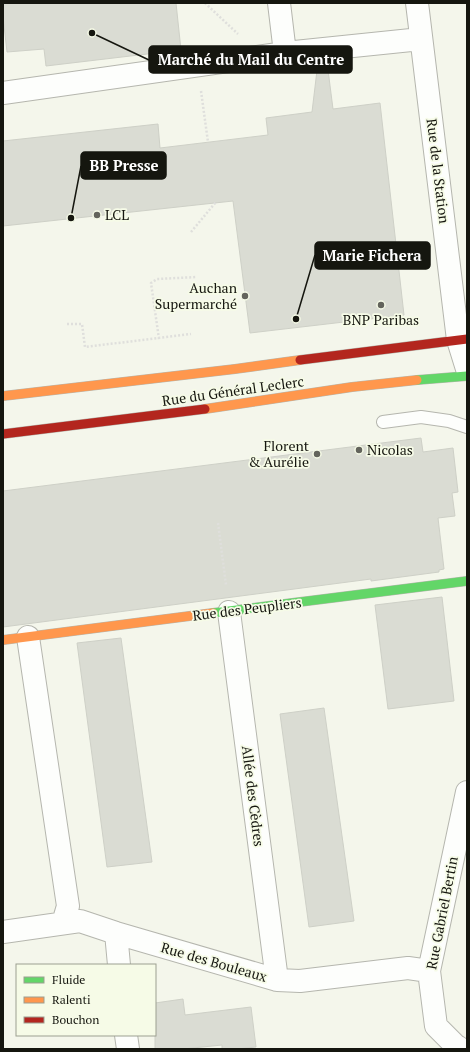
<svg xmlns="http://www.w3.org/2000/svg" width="470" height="1052" viewBox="0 0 470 1052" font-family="'PT Serif',serif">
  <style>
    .building { fill: #dadcd3; stroke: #ced0c7 }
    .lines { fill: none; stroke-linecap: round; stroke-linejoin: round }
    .lane-casing { stroke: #b5b6ae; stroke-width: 14 }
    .street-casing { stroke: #b5b6ae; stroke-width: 24 }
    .fast-casing { stroke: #b5b6ae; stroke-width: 10 }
    .slow-casing { stroke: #b5b6ae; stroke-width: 10 }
    .jam-casing { stroke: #b5b6ae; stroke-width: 10 }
    .path { stroke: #dfdfdc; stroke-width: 2.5; stroke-dasharray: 2 2; stroke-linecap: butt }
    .lane { stroke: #fdfefc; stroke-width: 12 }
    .street { stroke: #fdfefc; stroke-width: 22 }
    .fast { stroke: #63d668; stroke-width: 9 }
    .slow { stroke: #ff974d; stroke-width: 9 }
    .jam { stroke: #b3261e; stroke-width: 9 }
    .poi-dot { fill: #63645c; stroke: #f6fbe7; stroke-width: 1.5 }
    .labels { text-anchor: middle; stroke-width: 3.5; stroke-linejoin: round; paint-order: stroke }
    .street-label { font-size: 14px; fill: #15160f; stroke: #f6fbe7 }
    .poi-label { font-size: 14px; fill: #15160f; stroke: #f6fbe7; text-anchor: start }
    .leader { fill: none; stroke: #15160f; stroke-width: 1.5 }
    .callout-dot { fill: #15160f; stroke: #f6fbe7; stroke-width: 1.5 }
    .callout { fill: #15160f; stroke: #15160f; stroke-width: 1.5 }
    .callout-label { font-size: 15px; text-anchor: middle; font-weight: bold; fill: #fff }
  </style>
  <rect width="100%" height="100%" fill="#f4f6eb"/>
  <path class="building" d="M 3,3 L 176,3 L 181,50 L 46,66 L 44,49 L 7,52 L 3,17 Z
    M 318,62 L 327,62 L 333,109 L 380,103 L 404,315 L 250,333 L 233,201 L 3,226 L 3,141 L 158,124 L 160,148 L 268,135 L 266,118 L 312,112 Z
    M 421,438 L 423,452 L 453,448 L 458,492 L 452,493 L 455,516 L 438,518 L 444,569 L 439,570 L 439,572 L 371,581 L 371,579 L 3,627 L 3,491 Z
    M 442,597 L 454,701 L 388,709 L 375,605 Z
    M 121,638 L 152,862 L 107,867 L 77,643 Z
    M 324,708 L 354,921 L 309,927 L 280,714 Z
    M 183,999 L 185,1015 L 251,1007 L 256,1047 L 237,1049 L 222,1049 L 222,1045 L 183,1049 L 155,1049 L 155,1003 Z"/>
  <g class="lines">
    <defs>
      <path id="lane" d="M 383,422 L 421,417 L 449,421 L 467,427"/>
      <path id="street" d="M 279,3 L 285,53
        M 417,3 L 458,340 L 467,369
        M 3,93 L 285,53 L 421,39
        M 229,612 L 277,980
        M 28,637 L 68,906 L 63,923
        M 3,932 L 80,921 L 116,933 L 277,980 L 300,981 L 408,968 L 429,971
        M 116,933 L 119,965
        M 126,1035 L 128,1049
        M 461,1049 L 455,1045 L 436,1026 L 429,971 L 467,792"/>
      <path id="fast" d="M 417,380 L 467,376
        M 213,613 L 467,581"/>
      <path id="slow" d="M 3,396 L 235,369 L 300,360
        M 205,409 L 352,387 L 417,380
        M 3,640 L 213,613"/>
      <path id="jam" d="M 300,360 L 467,339
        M 3,434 L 205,409"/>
    </defs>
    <use href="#lane" class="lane-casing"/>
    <use href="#street" class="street-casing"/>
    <use href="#fast" class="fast-casing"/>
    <use href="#slow" class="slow-casing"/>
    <use href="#jam" class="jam-casing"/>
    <path class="path" d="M 205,3 L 238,34
      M 201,91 L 208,142
      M 191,232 L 216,202
      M 67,324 L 82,324 L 85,347 L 191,334
      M 159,339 L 151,283 L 157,279 L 197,277
      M 218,523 L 226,585"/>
    <use href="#lane" class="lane"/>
    <use href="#street" class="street"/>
    <use href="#fast" class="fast"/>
    <use href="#slow" class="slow"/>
    <use href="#jam" class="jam"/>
  </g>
  <g class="poi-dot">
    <circle cx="97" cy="215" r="4"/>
    <circle cx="245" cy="296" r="4"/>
    <circle cx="381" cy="305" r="4"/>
    <circle cx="359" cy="450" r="4"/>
    <circle cx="317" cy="454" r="4"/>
  </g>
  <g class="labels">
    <g class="street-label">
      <text transform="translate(438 171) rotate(83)" y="5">Rue de la Station</text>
      <text transform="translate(233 391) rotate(-8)" y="5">Rue du Général Leclerc</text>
      <text transform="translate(247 609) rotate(-7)" y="5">Rue des Peupliers</text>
      <text transform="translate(253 796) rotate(83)" y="5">Allée des Cèdres</text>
      <text transform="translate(442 913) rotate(-79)" y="5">Rue Gabriel Bertin</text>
      <text transform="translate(214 962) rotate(16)" y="5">Rue des Bouleaux</text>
    </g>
    <g class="poi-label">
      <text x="105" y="220">LCL</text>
      <text x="237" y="293" text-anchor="end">Auchan<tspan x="237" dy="16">Supermarché</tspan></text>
      <text x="381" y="325" text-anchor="middle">BNP Paribas</text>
      <text x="309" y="451" text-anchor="end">Florent<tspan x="309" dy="16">&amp; Aurélie</tspan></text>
      <text x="367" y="455">Nicolas</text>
    </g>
  </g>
  <path class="leader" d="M92 33L149 60M71 218L81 166M296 319L315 255"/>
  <g class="callout-dot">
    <circle cx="92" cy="33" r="4"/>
    <circle cx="71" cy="218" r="4"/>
    <circle cx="296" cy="319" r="4"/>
  </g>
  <g class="callout">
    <rect x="149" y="46" width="203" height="27" rx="4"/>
    <rect x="81" y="152" width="85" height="27" rx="4"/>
    <rect x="315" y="242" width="115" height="27" rx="4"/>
  </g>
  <g class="callout-label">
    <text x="251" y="65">Marché du Mail du Centre</text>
    <text x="124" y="171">BB Presse</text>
    <text x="372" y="261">Marie Fichera</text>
  </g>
  <rect width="470" height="1052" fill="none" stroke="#15160f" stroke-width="8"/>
  <rect x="16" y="964" width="140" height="72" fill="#f6fbe7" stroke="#9c9f91"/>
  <rect x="24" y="977" width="20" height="6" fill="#63d668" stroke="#9c9f91"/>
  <text x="52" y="984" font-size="12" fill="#15160f">Fluide</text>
  <rect x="24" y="997" width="20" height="6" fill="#ff974d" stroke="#9c9f91"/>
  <text x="52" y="1004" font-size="12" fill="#15160f">Ralenti</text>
  <rect x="24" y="1017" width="20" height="6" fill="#b3261e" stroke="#9c9f91"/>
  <text x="52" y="1024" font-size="12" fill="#15160f">Bouchon</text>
</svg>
